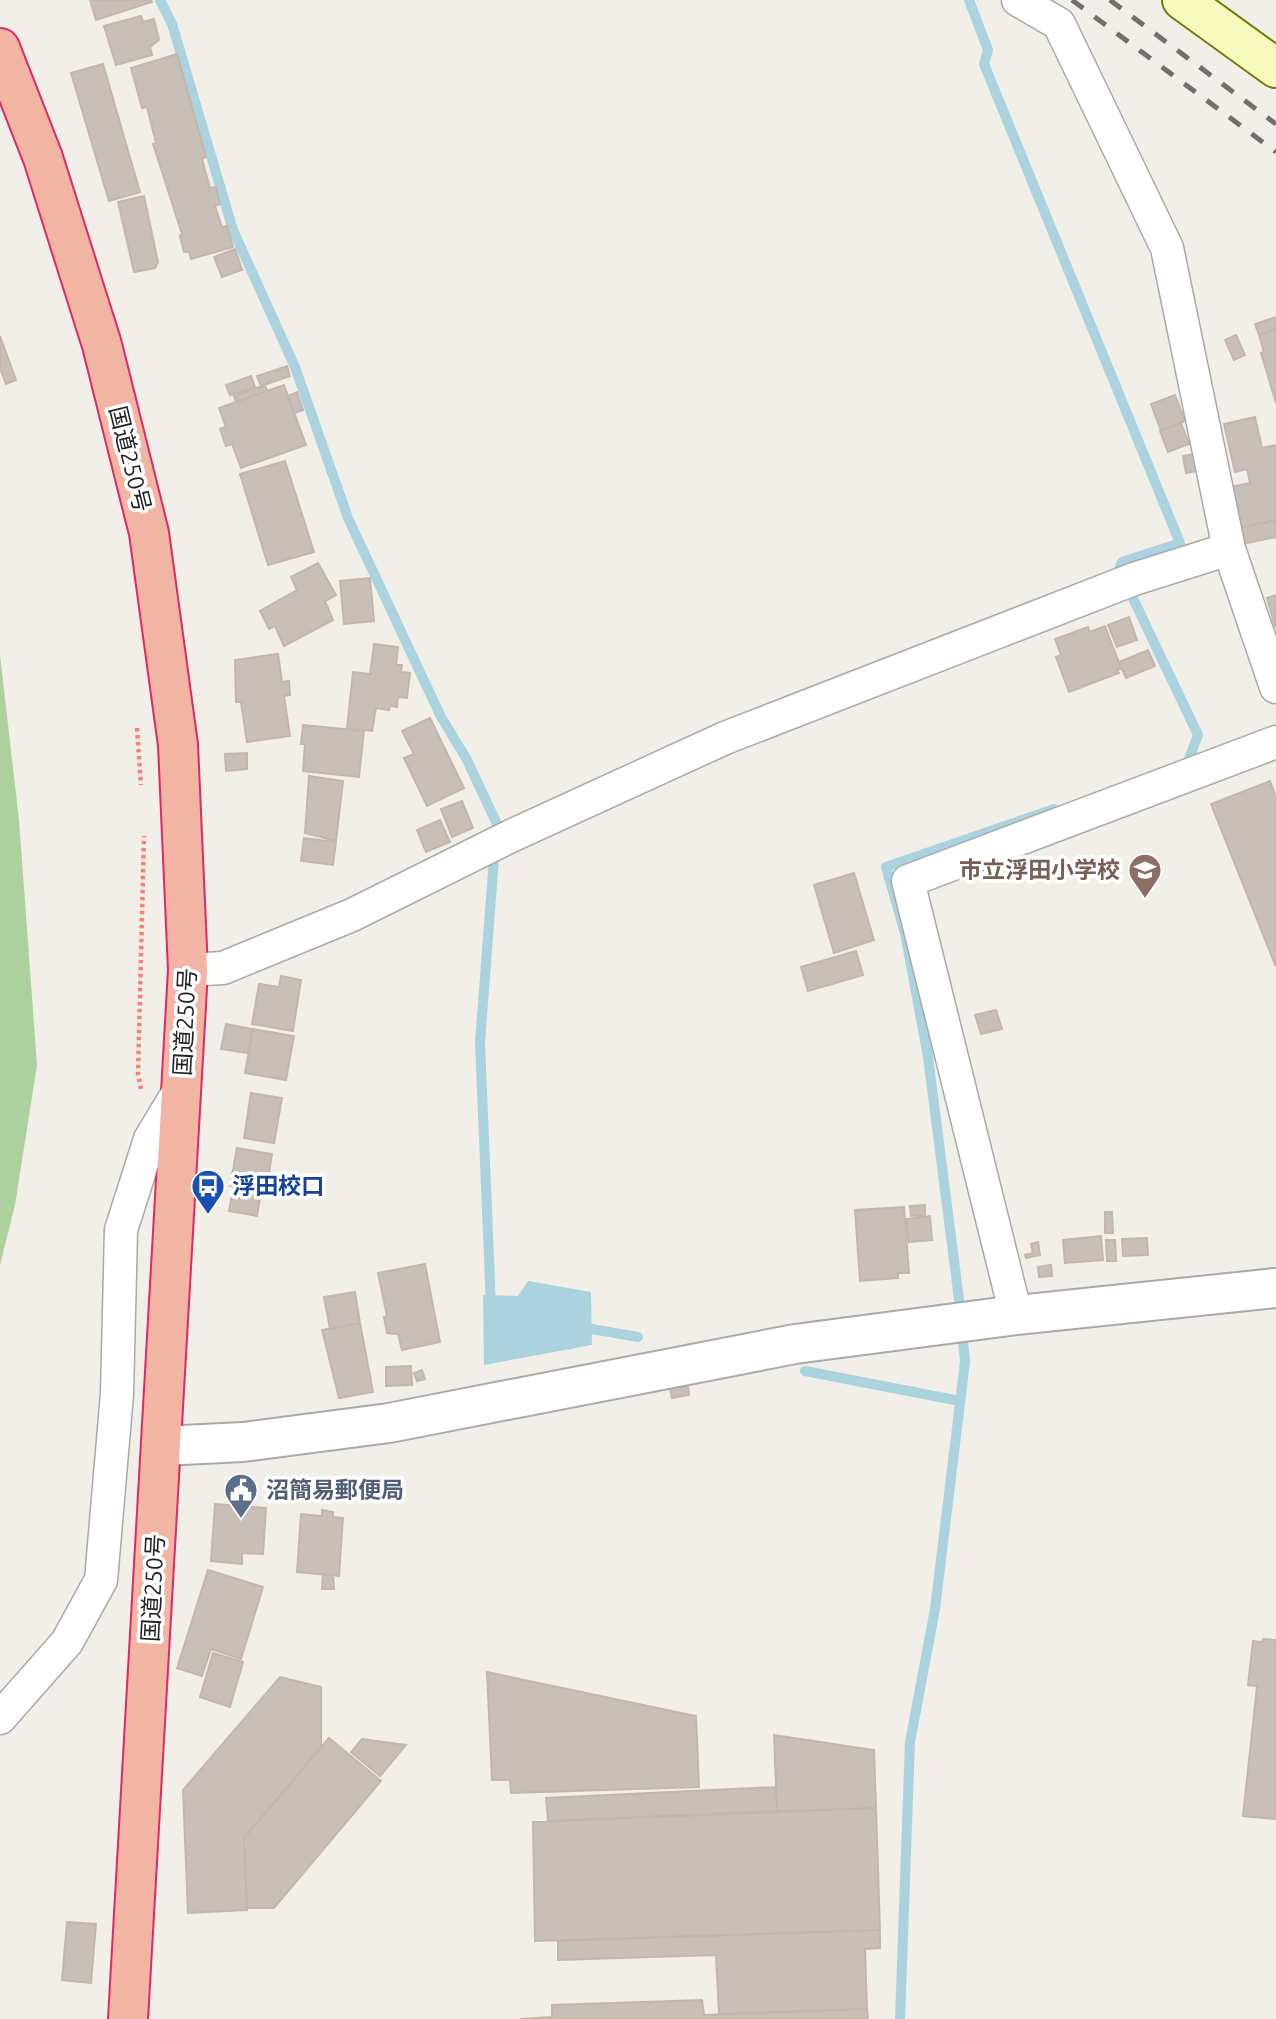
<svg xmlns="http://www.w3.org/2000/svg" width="1276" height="2019" viewBox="0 0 1276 2019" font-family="Ubuntu,'Noto Sans JP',sans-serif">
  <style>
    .forest { fill: #add19e }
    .water { fill: #aad3df }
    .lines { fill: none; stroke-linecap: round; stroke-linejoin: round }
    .stream { stroke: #aad3df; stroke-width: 10 }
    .building { fill: #c7bfb8; stroke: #c4b6ab; stroke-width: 2 }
    .minor-casing { stroke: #a9a9a9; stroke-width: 35 }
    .tertiary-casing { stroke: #a9a9a9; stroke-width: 42 }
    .secondary-casing { stroke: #707d05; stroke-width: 42 }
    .trunk-casing { stroke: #dc2a67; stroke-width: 42 }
    .path { stroke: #fa8072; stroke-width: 4.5; stroke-dasharray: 3.5 3.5; stroke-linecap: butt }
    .minor { stroke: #fff; stroke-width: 32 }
    .tertiary { stroke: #fff; stroke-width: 38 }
    .secondary { stroke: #f7fabf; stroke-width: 38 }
    .trunk { stroke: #f2b4a3; stroke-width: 38 }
    .rail { stroke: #707070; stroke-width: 5; stroke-dasharray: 14 14; stroke-linecap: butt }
    .labels { text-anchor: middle; stroke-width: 7; stroke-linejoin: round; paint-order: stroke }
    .street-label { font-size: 23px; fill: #222; stroke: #fff }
    .education-label { font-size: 23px; font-weight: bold; fill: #785e54; stroke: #fff; text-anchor: end }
    .transit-label { font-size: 23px; font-weight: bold; fill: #164399; stroke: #fff; text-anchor: start }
    .service-label { font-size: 23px; font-weight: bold; fill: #4e5e75; stroke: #fff; text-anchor: start }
  </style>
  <rect width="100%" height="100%" fill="#f2efe9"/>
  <path class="forest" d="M 0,655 L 19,820 L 37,1065 L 15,1205 L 0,1265 Z"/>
  <path class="water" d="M 528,1281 L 591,1292 L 592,1345 L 484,1365 L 483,1295 L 518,1296 Z"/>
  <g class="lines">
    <path class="stream" d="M 160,0 L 172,24 L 233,230 L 295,367 L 348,518 L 441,717 L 466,758 L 498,826
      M 969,0 L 988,50 L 984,64 L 1180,543 L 1122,562 L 1119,569
      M 1130,592 L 1198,735 L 1187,764 L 1181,766
      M 491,1305 L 480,1043 L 494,858
      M 961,1315 L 928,1057 L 905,933 L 886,867 L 1054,809
      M 580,1330 L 592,1329 L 638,1337
      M 805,1371 L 960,1401
      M 900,2019 L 910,1742 L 935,1609 L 965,1362 L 962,1330"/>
  </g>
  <path class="building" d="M 90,0 L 151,0 L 152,2 L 96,20 Z
    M 141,16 L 143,22 L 154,19 L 159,40 L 150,47 L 152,55 L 116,65 L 104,26 Z
    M 177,54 L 206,157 L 202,159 L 210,188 L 216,187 L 220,204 L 215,206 L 222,227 L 227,226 L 233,247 L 191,259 L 189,252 L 184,252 L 180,236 L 182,234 L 153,144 L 156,143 L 147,107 L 142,108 L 131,68 Z
    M 103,64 L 140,192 L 109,201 L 71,73 Z
    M 144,196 L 158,262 L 155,268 L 134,272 L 118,202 Z
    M 235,249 L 242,270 L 222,277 L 214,257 Z
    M 1276,317 L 1276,329 L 1259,335 L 1255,324 Z
    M 1276,329 L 1276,403 L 1261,353 L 1264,352 L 1259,335 Z
    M 1236,335 L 1245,355 L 1234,360 L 1225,340 Z
    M 0,336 L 16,380 L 6,384 L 0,368 Z
    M 287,366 L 290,376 L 261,386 L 257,376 Z
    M 251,376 L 255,387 L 230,395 L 226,385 Z
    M 265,385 L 267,391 L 236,402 L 234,396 Z
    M 284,385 L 306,445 L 241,468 L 232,444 L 226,446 L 220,429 L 226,427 L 219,408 Z
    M 297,392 L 303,410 L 294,413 L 288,396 Z
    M 1175,395 L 1185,421 L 1161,431 L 1151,404 Z
    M 1255,417 L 1262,448 L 1276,445 L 1276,520 L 1239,528 L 1230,487 L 1250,483 L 1247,469 L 1235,472 L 1224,424 Z
    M 1181,423 L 1189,444 L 1168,452 L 1160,431 Z
    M 1194,454 L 1197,471 L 1186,473 L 1183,456 Z
    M 285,461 L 314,552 L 268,565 L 240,474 Z
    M 1276,520 L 1276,537 L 1242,544 L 1239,528 Z
    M 318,563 L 336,595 L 325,601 L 333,620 L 284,646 L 275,626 L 269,629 L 260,611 L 297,590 L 291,577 Z
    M 370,578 L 374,621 L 344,624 L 340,581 Z
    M 1276,595 L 1276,625 L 1275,626 L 1267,598 Z
    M 1129,617 L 1137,640 L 1117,647 L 1108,625 Z
    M 1105,626 L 1121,668 L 1117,669 L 1119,673 L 1069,692 L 1056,657 L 1061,655 L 1055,639 L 1088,627 L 1090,632 Z
    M 374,644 L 398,647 L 396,665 L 402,665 L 401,672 L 410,673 L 407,698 L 398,697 L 397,707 L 390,706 L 389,710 L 376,708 L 372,731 L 347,728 L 353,672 L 370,674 Z
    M 1148,650 L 1155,666 L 1126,678 L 1119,662 Z
    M 278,654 L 282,682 L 289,681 L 290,695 L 284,696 L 290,736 L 247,742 L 241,702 L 236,702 L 235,660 Z
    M 430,718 L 464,788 L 427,806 L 404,758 L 414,754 L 402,731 Z
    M 303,725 L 364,731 L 359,777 L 303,771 L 305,744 L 301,744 Z
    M 247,753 L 247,769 L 226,771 L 225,754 Z
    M 309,776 L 343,781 L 336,841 L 305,833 Z
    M 1270,781 L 1276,797 L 1276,967 L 1211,804 Z
    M 462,801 L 473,828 L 452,837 L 441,809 Z
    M 440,820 L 450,842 L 426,852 L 417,830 Z
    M 304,838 L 336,842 L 333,865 L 301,861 Z
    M 854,873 L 874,940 L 834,953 L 814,885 Z
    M 856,951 L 863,975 L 808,991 L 801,967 Z
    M 281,976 L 301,980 L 293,1031 L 252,1024 L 259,984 L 279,987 Z
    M 996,1010 L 1002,1029 L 981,1034 L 975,1015 Z
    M 226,1024 L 252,1029 L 248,1053 L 221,1049 Z
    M 253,1029 L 294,1036 L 286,1080 L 245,1073 Z
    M 251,1093 L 282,1098 L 274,1143 L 244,1138 Z
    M 237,1148 L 272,1154 L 266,1192 L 230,1186 Z
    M 233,1189 L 261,1193 L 257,1216 L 229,1211 Z
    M 925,1205 L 925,1215 L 911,1216 L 910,1206 Z
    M 904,1207 L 909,1273 L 898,1273 L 898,1278 L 860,1281 L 855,1210 Z
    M 1105,1212 L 1112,1212 L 1113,1233 L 1105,1233 Z
    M 930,1216 L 932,1240 L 909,1242 L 906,1219 Z
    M 1101,1236 L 1103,1260 L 1065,1263 L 1063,1240 Z
    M 1147,1238 L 1148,1255 L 1123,1256 L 1122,1239 Z
    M 1106,1240 L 1115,1240 L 1116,1261 L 1107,1261 Z
    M 1038,1242 L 1040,1255 L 1026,1258 L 1025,1255 L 1033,1253 L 1031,1244 Z
    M 425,1264 L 440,1342 L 402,1350 L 398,1334 L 387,1333 L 384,1317 L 387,1316 L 378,1273 Z
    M 1051,1265 L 1052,1276 L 1039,1277 L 1038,1267 Z
    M 355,1292 L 360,1323 L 330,1329 L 324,1297 Z
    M 360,1323 L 373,1392 L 339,1398 L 322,1330 Z
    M 411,1366 L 412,1385 L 386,1386 L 386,1367 Z
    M 422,1370 L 425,1379 L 417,1381 L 414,1373 Z
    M 688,1385 L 689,1395 L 672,1398 L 670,1388 Z
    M 215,1504 L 266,1508 L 263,1554 L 242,1553 L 242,1564 L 211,1561 Z
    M 322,1510 L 333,1512 L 333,1517 L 343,1518 L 339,1576 L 297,1572 L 301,1514 L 322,1516 Z
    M 208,1570 L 263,1587 L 241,1659 L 211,1649 L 202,1676 L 177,1668 Z
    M 323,1574 L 333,1575 L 334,1589 L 322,1589 Z
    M 1263,1639 L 1276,1640 L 1276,1819 L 1243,1816 L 1257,1686 L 1248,1685 L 1253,1641 L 1262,1642 Z
    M 213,1653 L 243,1662 L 230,1707 L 200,1697 Z
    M 487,1672 L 696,1716 L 699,1787 L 511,1793 L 510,1780 L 492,1780 Z
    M 280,1677 L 321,1687 L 321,1747 L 244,1838 L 247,1910 L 188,1913 L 183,1790 Z
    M 774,1735 L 874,1750 L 876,1808 L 777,1811 Z
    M 329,1738 L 381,1781 L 274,1908 L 247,1908 L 244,1838 Z
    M 362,1739 L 406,1745 L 380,1776 L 351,1752 Z
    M 776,1787 L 777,1811 L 548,1821 L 546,1798 Z
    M 876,1808 L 880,1930 L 535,1941 L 533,1822 Z
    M 67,1922 L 96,1924 L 91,1983 L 62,1980 Z
    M 880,1930 L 880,1948 L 865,1949 L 867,2009 L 719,2014 L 716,1955 L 558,1960 L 558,1941 Z
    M 702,2000 L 704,2015 L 867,2009 L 868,2019 L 520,2019 L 552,2017 L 552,2005 Z"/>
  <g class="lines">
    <defs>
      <path id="minor" d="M 1018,0 L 1059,24 L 1167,248 L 1229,549 L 1276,687
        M 188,970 L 223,968 L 352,915 L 513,835 L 725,738 L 1134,579 L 1229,549
        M 1016,1315 L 908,881 L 1276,742
        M 0,1718 L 67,1642 L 101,1580 L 117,1394 L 121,1230 L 150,1139 L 182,1086"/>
      <path id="tertiary" d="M 162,1446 L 243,1442 L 389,1423 L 795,1344 L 1016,1315 L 1276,1288"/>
      <path id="secondary" d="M 1182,0 L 1276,68"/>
      <path id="trunk" d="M 0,48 L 43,158 L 102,345 L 149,533 L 178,745 L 188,970 L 128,2019"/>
    </defs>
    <use href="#minor" class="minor-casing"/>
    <use href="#tertiary" class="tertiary-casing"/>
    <use href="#secondary" class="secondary-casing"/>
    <use href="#trunk" class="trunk-casing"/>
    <path class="path" d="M 137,728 L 141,785
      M 141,1089 L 138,1074 L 144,836"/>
    <use href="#minor" class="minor"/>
    <use href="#tertiary" class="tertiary"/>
    <use href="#secondary" class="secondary"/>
    <use href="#trunk" class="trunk"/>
    <path class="rail" d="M 1072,0 L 1276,152
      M 1110,0 L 1276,124"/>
  </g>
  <defs>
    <symbol id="school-pin" viewBox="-11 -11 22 30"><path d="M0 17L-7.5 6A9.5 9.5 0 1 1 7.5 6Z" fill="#8d6e63" stroke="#fff"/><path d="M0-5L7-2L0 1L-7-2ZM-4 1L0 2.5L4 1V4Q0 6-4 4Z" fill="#fff"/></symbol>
    <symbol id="bus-pin" viewBox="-11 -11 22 30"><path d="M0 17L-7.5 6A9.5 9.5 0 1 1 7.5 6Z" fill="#1a4fb4" stroke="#fff"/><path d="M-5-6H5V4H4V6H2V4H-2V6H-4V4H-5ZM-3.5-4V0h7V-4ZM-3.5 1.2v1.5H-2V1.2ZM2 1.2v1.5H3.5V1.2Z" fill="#fff"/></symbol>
    <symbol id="civic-pin" viewBox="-11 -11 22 30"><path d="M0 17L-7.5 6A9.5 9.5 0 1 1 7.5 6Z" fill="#5c6f8a" stroke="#fff"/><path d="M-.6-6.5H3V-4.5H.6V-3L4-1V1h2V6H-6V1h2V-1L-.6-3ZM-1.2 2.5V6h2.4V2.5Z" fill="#fff"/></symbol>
  </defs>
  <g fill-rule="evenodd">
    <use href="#school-pin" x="1126" y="851" width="38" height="52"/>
    <use href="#bus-pin" x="189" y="1167" width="38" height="52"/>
    <use href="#civic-pin" x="222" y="1471" width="38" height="52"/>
  </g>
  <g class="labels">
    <g class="street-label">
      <text transform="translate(130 459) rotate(76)" y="8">国道250号</text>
      <text transform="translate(185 1022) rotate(-87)" y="8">国道250号</text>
      <text transform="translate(153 1588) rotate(-87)" y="8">国道250号</text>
    </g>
    <g class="education-label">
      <text x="1120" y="878">市立浮田小学校</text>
    </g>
    <g class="transit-label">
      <text x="232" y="1194">浮田校口</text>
    </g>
    <g class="service-label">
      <text x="266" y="1498">沼簡易郵便局</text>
    </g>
  </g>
</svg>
